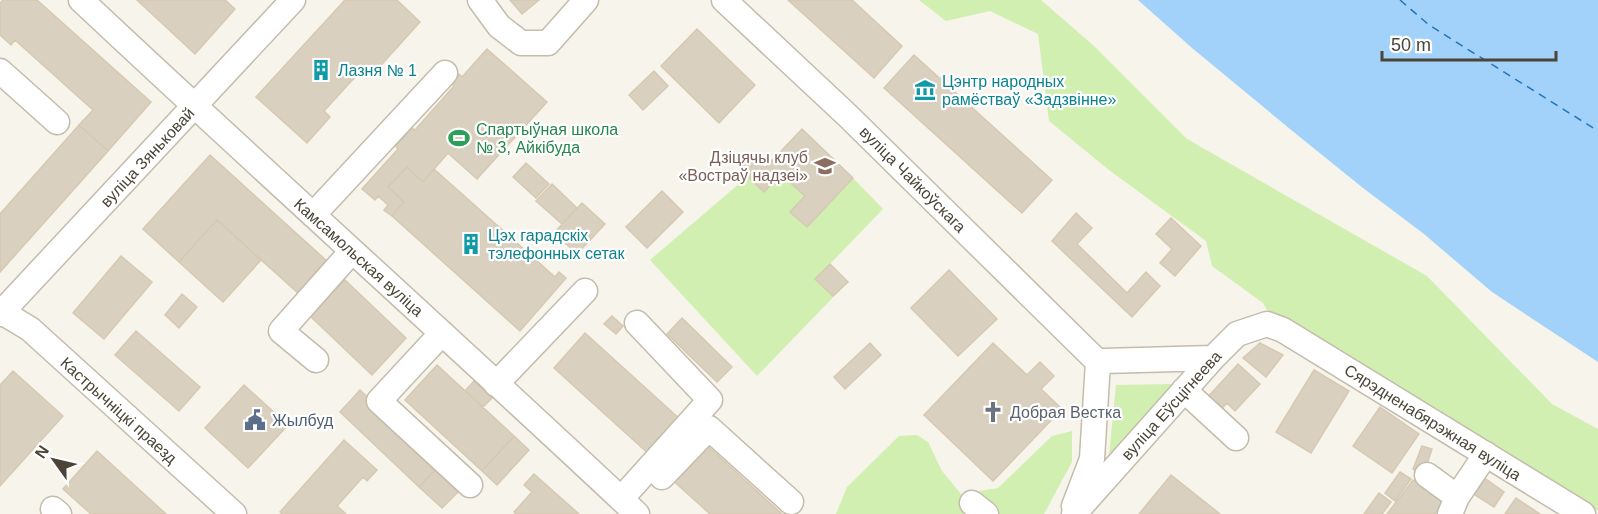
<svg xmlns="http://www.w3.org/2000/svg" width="1598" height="514" viewBox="0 0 1598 514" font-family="Helvetica,sans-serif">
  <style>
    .green { fill: #d0efb0 }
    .water { fill: #a2d2f9 }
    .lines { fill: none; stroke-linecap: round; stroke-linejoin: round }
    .ferry { stroke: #2175be; stroke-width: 1.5; stroke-dasharray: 8 6; stroke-linecap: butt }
    .building { fill: #dad0bf; stroke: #d6c9b1; stroke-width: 1.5 }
    .minor-casing { stroke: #c4bcac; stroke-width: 27 }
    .minor { stroke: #fff; stroke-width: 24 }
    .labels { text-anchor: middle; stroke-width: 4.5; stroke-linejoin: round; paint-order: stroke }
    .culture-label { font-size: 16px; fill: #0d838f; stroke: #fff; text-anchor: start }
    .leisure-label { font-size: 16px; fill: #27864d; stroke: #fff; text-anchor: start }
    .street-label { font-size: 16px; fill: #4c4537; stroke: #fff }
    .education-label { font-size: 16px; fill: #785e54; stroke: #fff; text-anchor: end }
    .worship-label { font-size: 16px; fill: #5b616d; stroke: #fff; text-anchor: start }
    .service-label { font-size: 16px; fill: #4e5e75; stroke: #fff; text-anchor: start }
  </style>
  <rect width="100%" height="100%" fill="#f7f4eb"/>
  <path class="green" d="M 919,0 L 1041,0 L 1094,46 L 1187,139 L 1427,276 L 1552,404 L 1598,429 L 1598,511 L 1337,349 L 1272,318 L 1263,303 L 1212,266 L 1206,241 L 1109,170 L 1049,121 L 1038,34 L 990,11 L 946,21 Z
    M 752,156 L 765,168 L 853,178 L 883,209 L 830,264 L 848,282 L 757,376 L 650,260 L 747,177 L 740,169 Z
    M 1173,384 L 1109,455 L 1116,385 Z
    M 1072,431 L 1072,462 L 1044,514 L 836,514 L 847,487 L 899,436 L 917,435 L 928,442 L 942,471 L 961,494 L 998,488 L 1052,436 Z"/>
  <path class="water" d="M 1138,0 L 1598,0 L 1598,362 L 1492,292 L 1424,234 L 1363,188 L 1290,129 L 1192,48 Z"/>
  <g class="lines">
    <path class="ferry" d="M 1400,0 L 1429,25 L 1598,131"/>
  </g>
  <path class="building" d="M 3,0 L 37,0 L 151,102 L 108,151 L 79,125 L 93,110 L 15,40 L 11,45 L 0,35 L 0,3 Z
    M 137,0 L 225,0 L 235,9 L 195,54 Z
    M 345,0 L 397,0 L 420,22 L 373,74 L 365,66 L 324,111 L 330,117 L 307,143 L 256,97 Z
    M 510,0 L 539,0 L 522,14 Z
    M 788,0 L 852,0 L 902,46 L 874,78 Z
    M 697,29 L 755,85 L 719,123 L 661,66 Z
    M 487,49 L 547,102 L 477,179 L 448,153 L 423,182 L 407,167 L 388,187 L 404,202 L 392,216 L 384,210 L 388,205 L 378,196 L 375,200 L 362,189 L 398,149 L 396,146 L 412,128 L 415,130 L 454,86 L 451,83 L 459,74 L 462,77 Z
    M 914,55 L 1052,180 L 1022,213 L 884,88 Z
    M 654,71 L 668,86 L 643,110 L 629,95 Z
    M 79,125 L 108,151 L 0,272 L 0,214 Z
    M 802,129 L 853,178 L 807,227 L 790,212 L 805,196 L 781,174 L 764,192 L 740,169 L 752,156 L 765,168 Z
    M 210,155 L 328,262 L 299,294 L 217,220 L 179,262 L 143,229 Z
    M 526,163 L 549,184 L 536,198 L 513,177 Z
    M 407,167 L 423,182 L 434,169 L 555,277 L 559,272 L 566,278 L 520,331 L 392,216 L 404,202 L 388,187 Z
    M 552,184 L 577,208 L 562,224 L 536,201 Z
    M 662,191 L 683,212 L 647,248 L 626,227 Z
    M 582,203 L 605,224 L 577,254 L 554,233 Z
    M 1076,213 L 1092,228 L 1077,244 L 1127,293 L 1146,272 L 1160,286 L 1132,317 L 1052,241 Z
    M 1171,218 L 1201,246 L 1175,276 L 1160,263 L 1172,249 L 1156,234 Z
    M 217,220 L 261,260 L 223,302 L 179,262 Z
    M 121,256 L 152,282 L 104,339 L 73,313 Z
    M 830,264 L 848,282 L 833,296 L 815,279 Z
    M 949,270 L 997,319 L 958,356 L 911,308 Z
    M 345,280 L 406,338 L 372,375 L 310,316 Z
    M 182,294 L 197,307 L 179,328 L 165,315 Z
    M 612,316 L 623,326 L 616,334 L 604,324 Z
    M 682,318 L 732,367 L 717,382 L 667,334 Z
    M 136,331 L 200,387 L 179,411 L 115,355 Z
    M 585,333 L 682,421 L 651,456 L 554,368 Z
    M 870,343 L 881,355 L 845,389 L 834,377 Z
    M 993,343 L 1027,375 L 1040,362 L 1054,376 L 1041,389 L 1062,409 L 993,481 L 924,415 Z
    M 1260,343 L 1283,355 L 1266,377 L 1243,358 Z
    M 1238,364 L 1260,384 L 1235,411 L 1227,403 L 1219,412 L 1206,399 Z
    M 437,365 L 514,436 L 482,471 L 405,400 Z
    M 1314,370 L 1349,391 L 1311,453 L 1276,432 Z
    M 13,371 L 63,416 L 0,486 L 0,385 Z
    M 474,381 L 492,398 L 483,407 L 465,391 Z
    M 244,385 L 288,425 L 248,468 L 205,428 Z
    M 360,390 L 391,419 L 386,424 L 435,470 L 419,487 L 340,412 Z
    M 1380,407 L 1419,434 L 1392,473 L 1353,446 Z
    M 514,436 L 529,450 L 497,485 L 482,471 Z
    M 344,440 L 377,470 L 367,481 L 363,477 L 337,506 L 346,514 L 282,514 L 280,512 Z
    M 702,441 L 782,514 L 710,514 L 669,477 Z
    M 1422,446 L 1432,449 L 1424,473 L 1413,469 Z
    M 97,451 L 166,514 L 91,514 L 63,489 Z
    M 435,470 L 458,492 L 442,508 L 419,487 Z
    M 1400,472 L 1411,479 L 1395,501 L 1385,493 Z
    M 534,474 L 579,514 L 516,514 L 514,512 L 532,492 L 524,485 Z
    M 1171,475 L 1220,514 L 1139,514 Z
    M 1483,477 L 1504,492 L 1494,507 L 1472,493 Z
    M 1413,480 L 1443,503 L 1435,514 L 1387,514 Z
    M 1379,493 L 1391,502 L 1382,514 L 1364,514 Z
    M 1516,498 L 1540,514 L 1505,514 Z"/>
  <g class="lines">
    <defs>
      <path id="minor" d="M 81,0 C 265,173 453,341 637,514
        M 480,0 L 499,26 L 521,43 L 548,43 L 586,0
        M 724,0 L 847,115 L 1098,362 L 1103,361 L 1213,358
        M 0,71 L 57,122
        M 313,215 L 445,73
        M 0,311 L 30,329 L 234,514
        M 0,314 L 293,0
        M 442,333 L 379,401 L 470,485
        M 316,360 L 281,331 L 352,251
        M 496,384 L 585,291
        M 1184,390 L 1236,438
        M 1427,475 L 1457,497
        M 662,477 L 709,428 L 791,502
        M 621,499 L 710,400 L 637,323
        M 972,503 L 986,514
        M 1074,506 L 1092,459 L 1098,362
        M 53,509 L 59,514
        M 1074,514 L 1213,358 L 1237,334 L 1267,324 L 1283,330 L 1583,514
        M 1450,514 L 1457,497 L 1486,454"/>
    </defs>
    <use href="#minor" class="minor-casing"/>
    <use href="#minor" class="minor"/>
  </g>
  <defs>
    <symbol id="building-bare" viewBox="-9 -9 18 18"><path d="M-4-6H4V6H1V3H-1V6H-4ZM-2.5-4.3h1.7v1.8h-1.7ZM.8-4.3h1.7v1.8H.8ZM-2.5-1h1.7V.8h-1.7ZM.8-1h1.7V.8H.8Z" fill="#0f9aa8" stroke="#fff" stroke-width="2.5" paint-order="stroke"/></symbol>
    <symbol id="museum-bare" viewBox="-9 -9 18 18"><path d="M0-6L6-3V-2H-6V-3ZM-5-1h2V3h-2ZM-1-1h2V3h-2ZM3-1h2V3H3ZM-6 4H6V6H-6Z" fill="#0f9aa8" stroke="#fff" stroke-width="2.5" paint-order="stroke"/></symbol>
    <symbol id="stadium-bare" viewBox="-9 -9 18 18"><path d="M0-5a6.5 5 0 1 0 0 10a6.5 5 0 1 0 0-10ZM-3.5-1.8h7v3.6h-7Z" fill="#2e9e5b" stroke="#fff" stroke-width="2.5" paint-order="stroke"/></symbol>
    <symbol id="school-bare" viewBox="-9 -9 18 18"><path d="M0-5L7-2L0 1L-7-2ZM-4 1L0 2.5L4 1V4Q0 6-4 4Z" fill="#8d6e63" stroke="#fff" stroke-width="2.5" paint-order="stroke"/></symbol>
    <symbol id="church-bare" viewBox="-9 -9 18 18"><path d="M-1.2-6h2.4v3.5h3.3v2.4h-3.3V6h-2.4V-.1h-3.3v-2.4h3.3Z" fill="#6b7280" stroke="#fff" stroke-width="2.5" paint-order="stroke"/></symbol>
    <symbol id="civic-bare" viewBox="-9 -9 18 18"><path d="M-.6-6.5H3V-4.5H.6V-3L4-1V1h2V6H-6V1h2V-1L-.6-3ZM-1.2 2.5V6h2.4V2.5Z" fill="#5c6f8a" stroke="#fff" stroke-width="2.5" paint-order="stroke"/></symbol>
  </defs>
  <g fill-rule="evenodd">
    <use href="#building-bare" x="306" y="55" width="30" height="30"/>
    <use href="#museum-bare" x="910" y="75" width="30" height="30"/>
    <use href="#stadium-bare" x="444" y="123" width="30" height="30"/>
    <use href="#school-bare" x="810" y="151" width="30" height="30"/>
    <use href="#building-bare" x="456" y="229" width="30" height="30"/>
    <use href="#church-bare" x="978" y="397" width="30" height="30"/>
    <use href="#civic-bare" x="240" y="405" width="30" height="30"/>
  </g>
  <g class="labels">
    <g class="culture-label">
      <text x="338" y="76">Лазня № 1</text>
      <text x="942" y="87">Цэнтр народных<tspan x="942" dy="18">рамёстваў «Задзвінне»</tspan></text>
      <text x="488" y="241">Цэх гарадскіх<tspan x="488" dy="18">тэлефонных сетак</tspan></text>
    </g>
    <g class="leisure-label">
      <text x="476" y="135">Спартыўная школа<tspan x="476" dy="18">№ 3, Айкібуда</tspan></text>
    </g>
    <g class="street-label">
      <text transform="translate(147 157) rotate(-47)" y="6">вуліца Зяньковай</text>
      <text transform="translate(913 179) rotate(45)" y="6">вуліца Чайкоўскага</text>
      <text transform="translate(359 257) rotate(42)" y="6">Камсамольская вуліца</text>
      <text transform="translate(1171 405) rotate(-48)" y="6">вуліца Еўсцігнеева</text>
      <text transform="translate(119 410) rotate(42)" y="6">Кастрычніцкі праезд</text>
      <text transform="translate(1433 422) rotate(32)" y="6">Сярэдненабярэжная вуліца</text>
    </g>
    <g class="education-label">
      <text x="808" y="163">Дзіцячы клуб<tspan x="808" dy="18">«Востраў надзеі»</tspan></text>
    </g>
    <g class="worship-label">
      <text x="1010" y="418">Добрая Вестка</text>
    </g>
    <g class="service-label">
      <text x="272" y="426">Жылбуд</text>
    </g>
  </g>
  <g transform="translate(54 460) rotate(304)" stroke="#ffffff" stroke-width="4.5" paint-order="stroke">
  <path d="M0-4.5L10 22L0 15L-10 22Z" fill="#4c4537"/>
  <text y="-9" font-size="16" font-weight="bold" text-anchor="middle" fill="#4c4537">N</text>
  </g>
  <path d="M1382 51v9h174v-9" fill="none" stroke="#4c4537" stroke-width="3"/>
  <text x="1391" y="51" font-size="18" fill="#4c4537" stroke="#ffffff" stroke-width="4.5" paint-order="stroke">50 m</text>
</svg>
